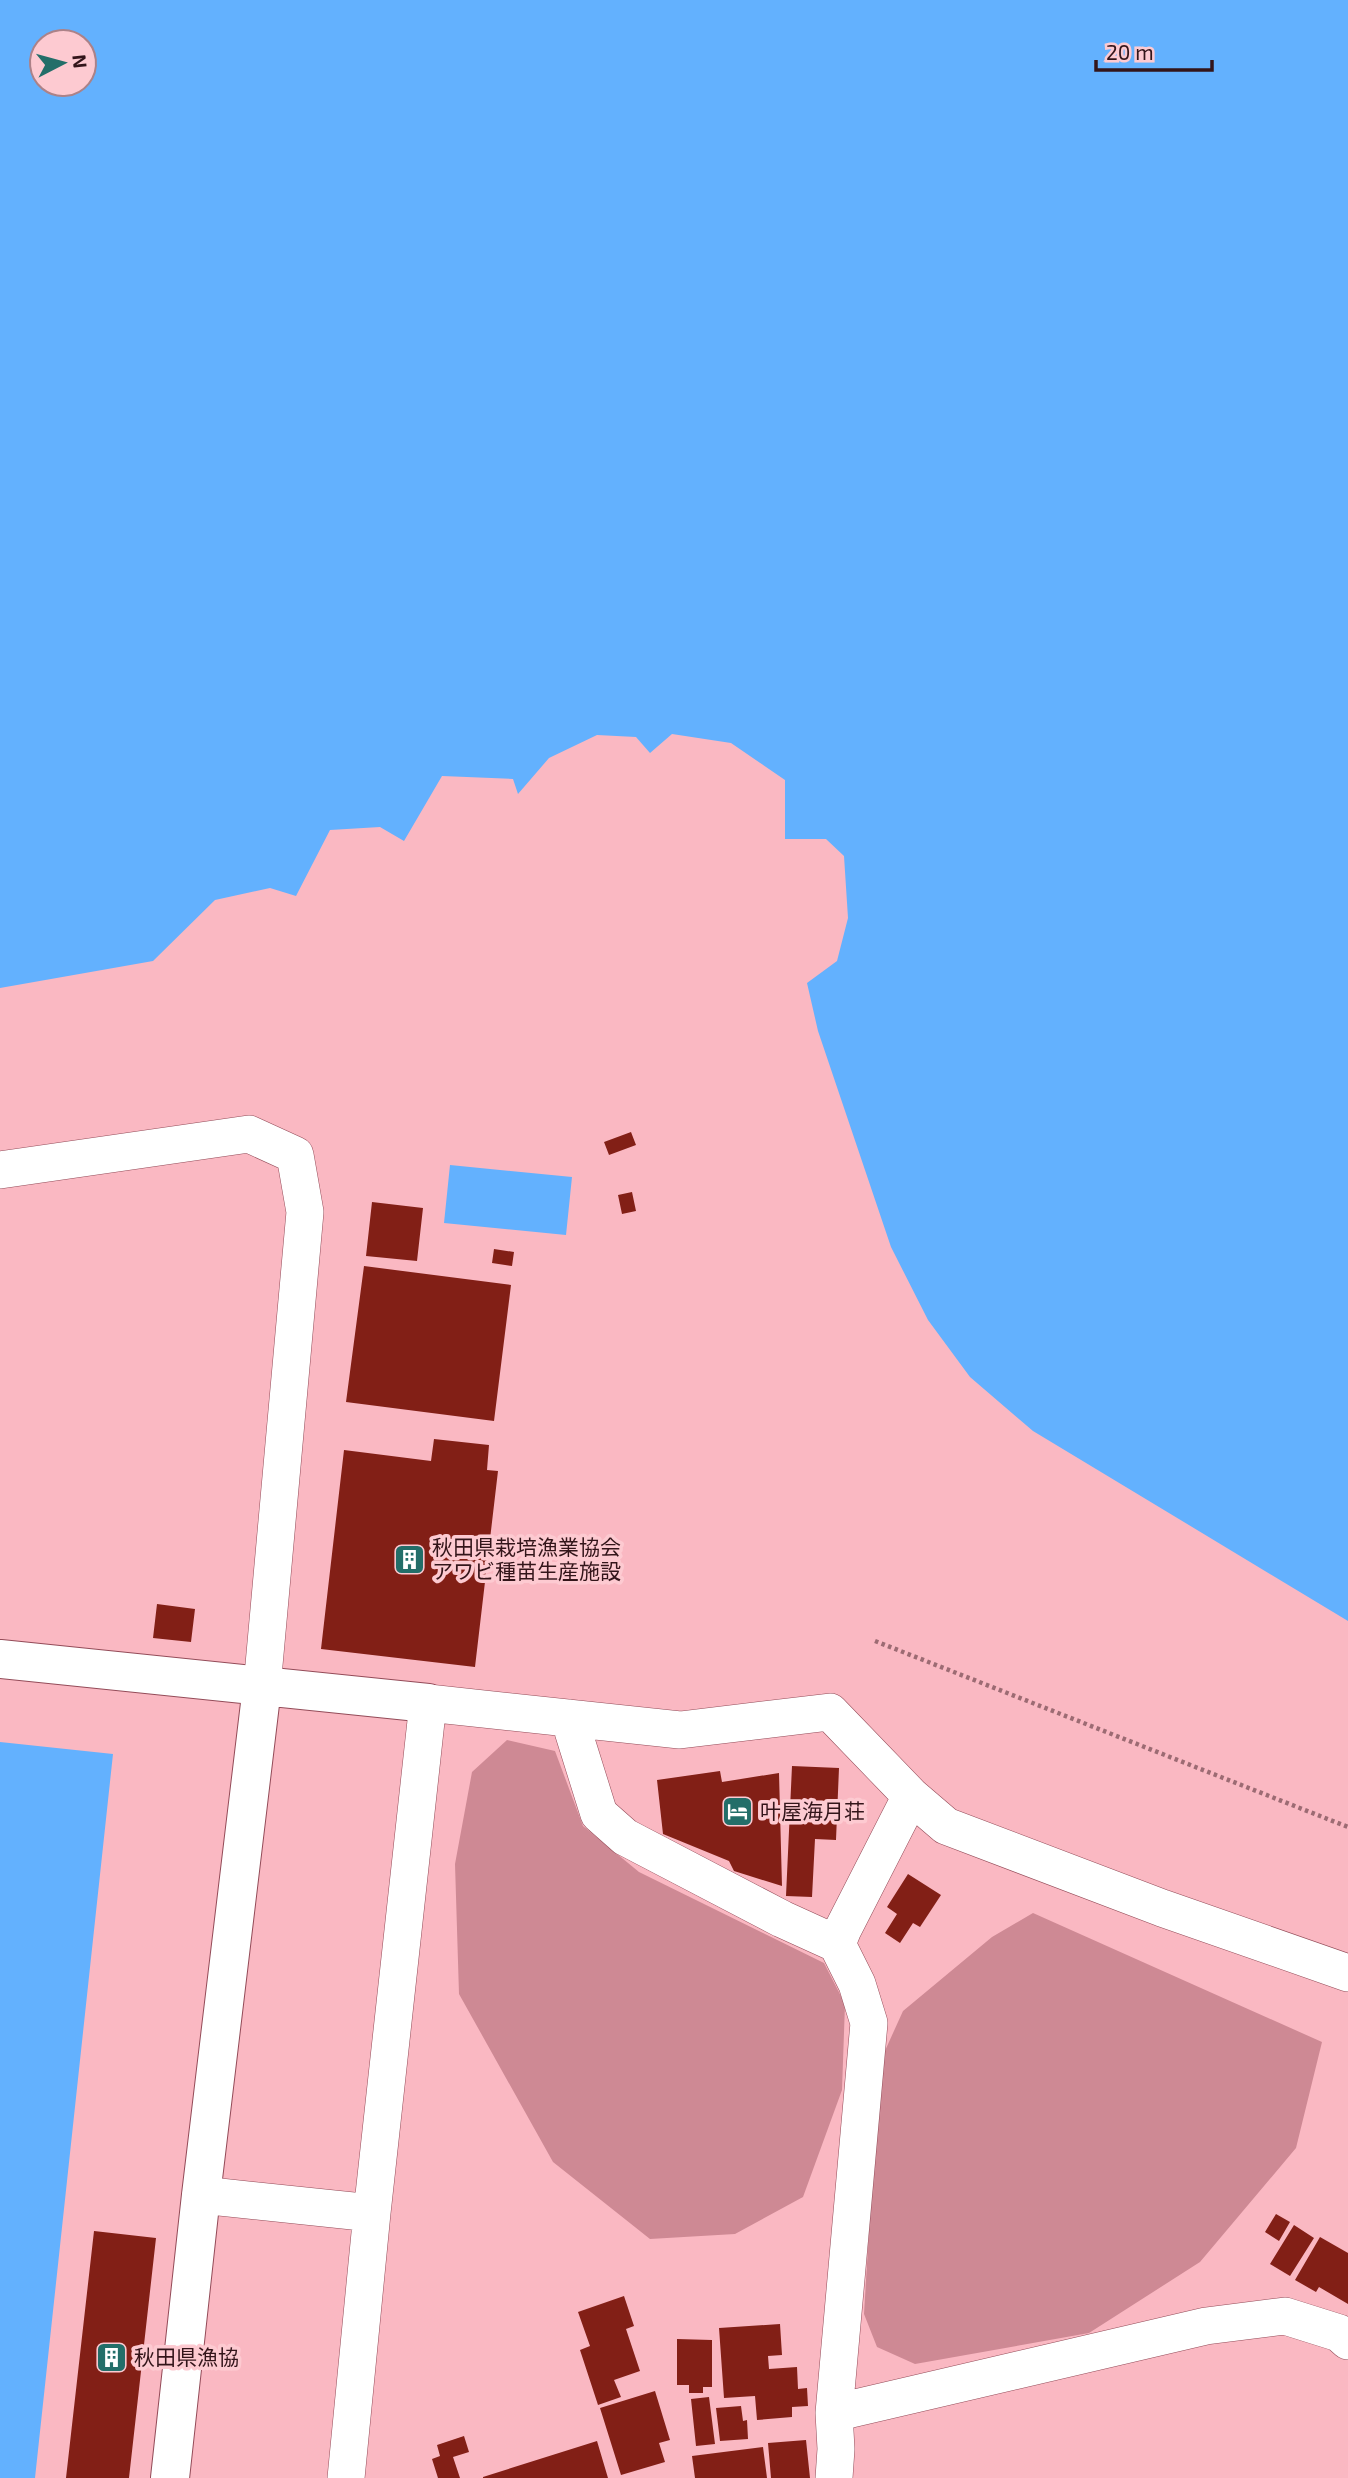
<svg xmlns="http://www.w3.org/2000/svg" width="1348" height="2478" viewBox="0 0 1348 2478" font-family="'Exo 2','Noto Sans JP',sans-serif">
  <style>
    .green { fill: #ce8994 }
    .water { fill: #63b1fe; fill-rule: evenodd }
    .building { fill: #821f16 }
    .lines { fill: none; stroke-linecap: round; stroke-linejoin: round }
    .street-casing { stroke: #934b58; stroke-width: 38 }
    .secondary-casing { stroke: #934b58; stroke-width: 40 }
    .path { stroke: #9c6b73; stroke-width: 4.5; stroke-dasharray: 3.5 3.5; stroke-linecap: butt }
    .street { stroke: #fff; stroke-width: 37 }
    .secondary { stroke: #fff; stroke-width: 38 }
    .labels { text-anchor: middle; stroke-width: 7; stroke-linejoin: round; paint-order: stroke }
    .poi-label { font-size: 21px; fill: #33151a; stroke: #fdcad1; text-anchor: start }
  </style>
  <rect width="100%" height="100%" fill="#fab8c2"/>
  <path class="green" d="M 507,1740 L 555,1751 L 583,1826 L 639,1872 L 824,1963 L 845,2004 L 842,2090 L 803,2197 L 735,2234 L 650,2239 L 553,2162 L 459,1994 L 455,1864 L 472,1772 Z
    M 1033,1913 L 1322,2042 L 1296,2148 L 1200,2262 L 1089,2333 L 915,2364 L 877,2347 L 864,2314 L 879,2064 L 903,2011 L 992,1937 Z"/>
  <path class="water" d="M 0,0 L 1348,0 L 1348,1621 L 1033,1431 L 970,1377 L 928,1320 L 891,1247 L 818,1031 L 807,983 L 837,961 L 848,918 L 844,856 L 826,839 L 785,839 L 785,780 L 731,743 L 672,734 L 650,753 L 636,737 L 597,735 L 549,758 L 518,794 L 513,779 L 442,776 L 404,841 L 380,827 L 330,830 L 296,896 L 270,888 L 215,900 L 153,961 L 0,988 ZM 84,42 L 84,84 L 42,84 L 42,42 Z
    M 450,1165 L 572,1177 L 566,1235 L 444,1223 Z
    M 0,1742 L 113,1754 L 35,2478 L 0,2478 Z"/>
  <path class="building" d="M 631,1132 L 636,1145 L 609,1155 L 604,1142 Z
    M 632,1192 L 636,1211 L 622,1214 L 618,1195 Z
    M 372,1202 L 423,1208 L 417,1261 L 366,1256 Z
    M 494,1249 L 514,1252 L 512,1266 L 492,1263 Z
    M 364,1266 L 511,1285 L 494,1421 L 346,1402 Z
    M 434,1439 L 489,1445 L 487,1470 L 498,1471 L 475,1667 L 321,1649 L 344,1450 L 431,1461 Z
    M 157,1604 L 195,1609 L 191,1642 L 153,1638 Z
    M 792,1766 L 839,1768 L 836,1840 L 815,1839 L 812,1897 L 786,1896 Z
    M 720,1771 L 722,1782 L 779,1773 L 782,1886 L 734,1871 L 729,1861 L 663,1834 L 657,1780 Z
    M 908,1874 L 941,1895 L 920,1927 L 913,1923 L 900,1943 L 885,1933 L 897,1914 L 887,1907 Z
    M 1276,2214 L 1290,2222 L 1279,2241 L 1265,2232 Z
    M 1294,2225 L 1314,2238 L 1290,2276 L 1270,2264 Z
    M 94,2231 L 156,2238 L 129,2478 L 66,2478 Z
    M 1320,2237 L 1348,2253 L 1348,2304 L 1319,2287 L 1316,2292 L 1295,2280 Z
    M 624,2296 L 634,2326 L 626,2329 L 640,2371 L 614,2380 L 621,2397 L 598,2405 L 580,2350 L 590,2346 L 578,2312 Z
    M 780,2324 L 782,2355 L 768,2356 L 769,2369 L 797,2367 L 798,2389 L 807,2388 L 808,2406 L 792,2407 L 792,2417 L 757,2420 L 755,2396 L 724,2398 L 719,2328 Z
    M 677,2339 L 712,2340 L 712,2387 L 703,2387 L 703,2393 L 689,2393 L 689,2385 L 677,2385 Z
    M 655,2391 L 670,2440 L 659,2443 L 665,2462 L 621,2475 L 600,2408 Z
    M 709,2397 L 715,2444 L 696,2446 L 691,2399 Z
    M 741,2406 L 743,2421 L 747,2420 L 748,2439 L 720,2441 L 716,2408 Z
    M 464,2436 L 469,2452 L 453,2457 L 460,2478 L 438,2478 L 432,2459 L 440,2456 L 437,2445 Z
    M 806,2440 L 810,2478 L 771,2478 L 768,2443 Z
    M 597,2441 L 608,2478 L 483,2478 L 483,2477 Z
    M 763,2447 L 767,2478 L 695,2478 L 692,2456 Z"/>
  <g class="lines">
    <defs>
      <path id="street" d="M 0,1170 L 249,1134 L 295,1155 L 305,1212 L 262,1687
        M 569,1718 L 599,1814 L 625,1837 L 782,1919 L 837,1944
        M 201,2195 L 372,2213
        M 834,2413 L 869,2023 L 857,1984 L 837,1944 L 843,1929 L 911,1796
        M 346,2478 L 372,2213 L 428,1703 L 680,1730 L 830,1712 L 911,1796 L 946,1826 L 1162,1908 L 1348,1973
        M 834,2478 L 836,2449 L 834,2413 L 1206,2326 L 1285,2316 L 1339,2333 L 1348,2341"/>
      <path id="secondary" d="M 0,1659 L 428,1703
        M 170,2478 L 201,2195 L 262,1687"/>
    </defs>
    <use href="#street" class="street-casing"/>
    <use href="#secondary" class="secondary-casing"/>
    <path class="path" d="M 875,1641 L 1348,1827"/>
    <use href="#street" class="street"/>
    <use href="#secondary" class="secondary"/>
  </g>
  <defs>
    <symbol id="building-square" viewBox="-11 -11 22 22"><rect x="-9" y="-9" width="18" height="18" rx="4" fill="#236e69" stroke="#fdcad1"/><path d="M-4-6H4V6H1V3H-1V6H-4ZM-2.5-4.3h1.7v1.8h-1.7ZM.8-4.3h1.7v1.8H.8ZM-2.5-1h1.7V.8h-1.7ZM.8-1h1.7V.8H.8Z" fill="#fff"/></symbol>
    <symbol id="hotel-square" viewBox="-11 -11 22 22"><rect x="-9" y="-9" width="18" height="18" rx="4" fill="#236e69" stroke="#fdcad1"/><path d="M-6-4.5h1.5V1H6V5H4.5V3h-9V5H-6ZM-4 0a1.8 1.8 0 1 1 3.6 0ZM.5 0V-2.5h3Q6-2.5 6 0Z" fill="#fff"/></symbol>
  </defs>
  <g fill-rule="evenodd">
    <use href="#building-square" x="392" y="1542" width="35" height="35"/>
    <use href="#hotel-square" x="720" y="1794" width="35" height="35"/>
    <use href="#building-square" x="94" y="2340" width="35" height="35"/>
  </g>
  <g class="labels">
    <g class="poi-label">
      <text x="432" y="1555">秋田県栽培漁業協会<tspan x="432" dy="24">アワビ種苗生産施設</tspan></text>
      <text x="760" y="1819">叶屋海月荘</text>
      <text x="134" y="2365">秋田県漁協</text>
    </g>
  </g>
  <g transform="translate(63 63) rotate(84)"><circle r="33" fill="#fdcad1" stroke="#ac8288" stroke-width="2"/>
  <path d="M0-5L12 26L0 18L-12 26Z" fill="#236e69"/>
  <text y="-10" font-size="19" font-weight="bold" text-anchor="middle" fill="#33151a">N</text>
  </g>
  <path d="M1096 60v10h116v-10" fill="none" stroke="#33151a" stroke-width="3.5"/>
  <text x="1106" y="60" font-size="21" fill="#33151a" stroke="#fdcad1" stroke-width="5" paint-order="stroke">20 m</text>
</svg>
